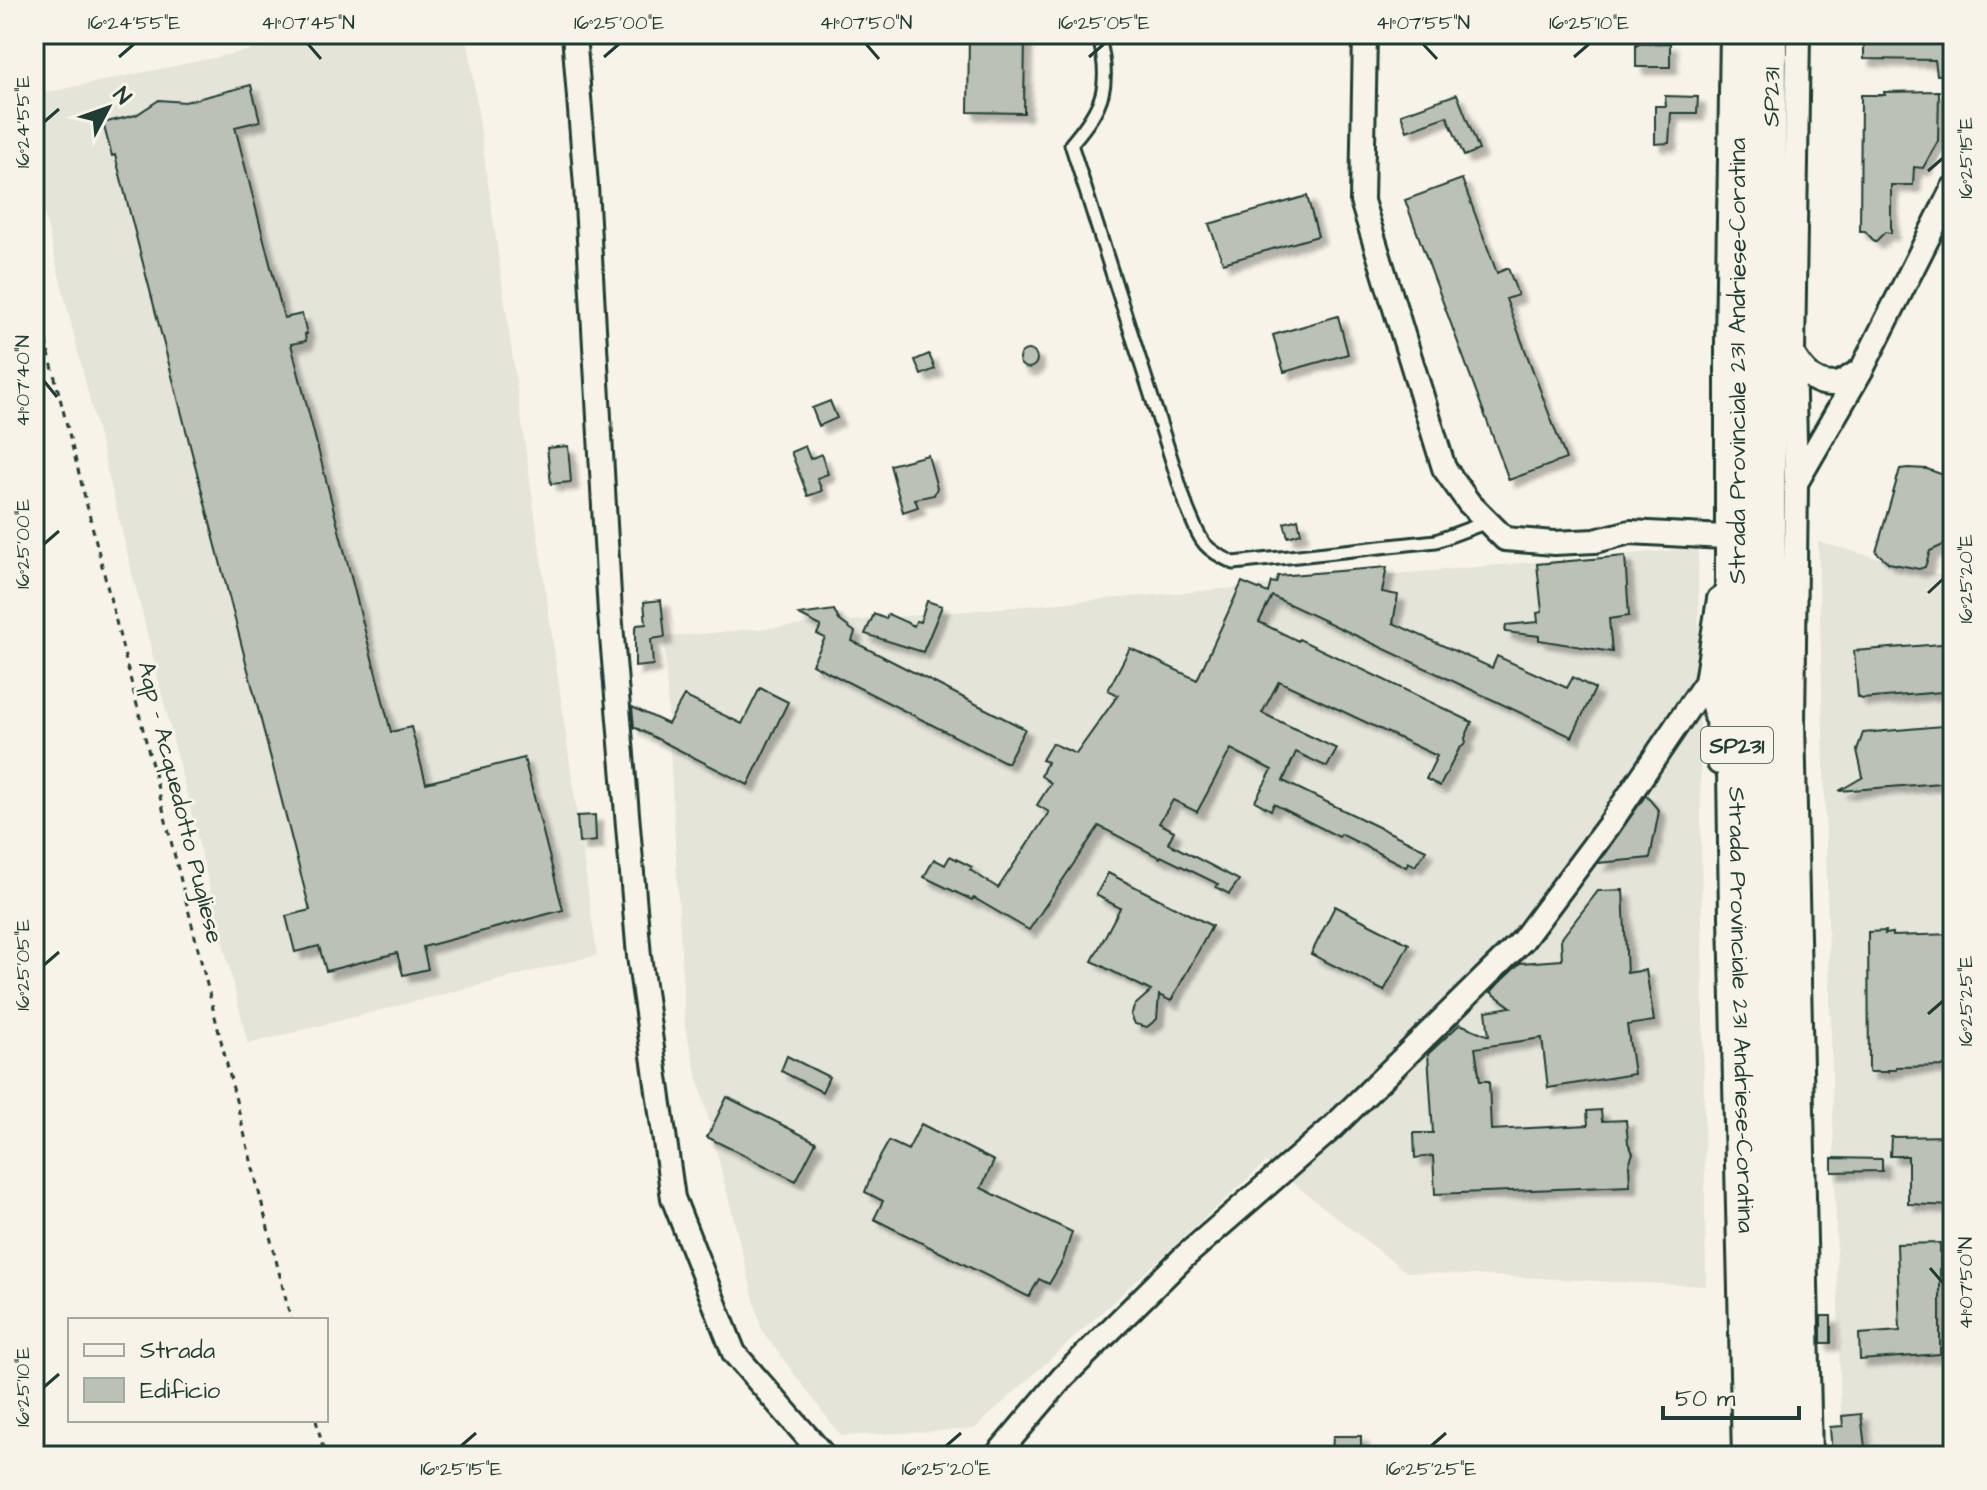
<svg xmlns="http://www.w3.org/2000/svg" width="1987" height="1490" viewBox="0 0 1987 1490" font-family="'Architects Daughter',sans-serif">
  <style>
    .built { fill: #e5e4d9 }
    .building { fill: #bbc1b6; stroke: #1f3d34; stroke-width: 2; filter: url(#shadow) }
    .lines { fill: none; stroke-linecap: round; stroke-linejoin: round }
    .lane-casing { stroke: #1f3d34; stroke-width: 17 }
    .street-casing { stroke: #1f3d34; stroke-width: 28 }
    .highway-casing { stroke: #1f3d34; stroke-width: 44 }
    .path { stroke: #1f3d34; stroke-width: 3; stroke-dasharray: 6 6; stroke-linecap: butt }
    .lane { stroke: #f7f3e8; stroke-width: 11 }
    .street { stroke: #f7f3e8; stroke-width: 22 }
    .highway { stroke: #f7f3e8; stroke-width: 38 }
    .ticks { fill: none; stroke: #1f3d34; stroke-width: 3 }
    .labels { text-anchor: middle; stroke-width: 6; stroke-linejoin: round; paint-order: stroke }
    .shield { fill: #f7f3e8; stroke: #60746a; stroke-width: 2 }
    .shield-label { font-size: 22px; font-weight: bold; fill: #1f3d34 }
    .street-label { font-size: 24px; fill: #1f3d34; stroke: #f7f3e8 }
    .neatline { fill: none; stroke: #1f3d34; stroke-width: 3 }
    .ticks-label { font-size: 20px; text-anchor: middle; fill: #1f3d34 }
  </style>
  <defs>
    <filter id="shadow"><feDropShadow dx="7" dy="7" stdDeviation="2" flood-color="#0004"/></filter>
  </defs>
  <rect width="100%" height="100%" fill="#f7f3e8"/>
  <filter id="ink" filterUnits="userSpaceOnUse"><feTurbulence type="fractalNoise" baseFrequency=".0125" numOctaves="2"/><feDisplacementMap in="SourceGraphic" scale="16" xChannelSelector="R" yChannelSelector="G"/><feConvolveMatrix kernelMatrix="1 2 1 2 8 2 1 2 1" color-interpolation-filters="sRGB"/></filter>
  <g filter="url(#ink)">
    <path class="built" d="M 329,34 L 467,34 L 597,955 L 248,1044 L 34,173 L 34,95 Z
      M 1818,542 L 1953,578 L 1953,1456 L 1842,1456 Z
      M 1698,548 L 1706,1286 L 1406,1272 L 1266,1162 L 974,1429 L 841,1436 L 762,1331 L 685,1027 L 664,637 Z"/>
    <path class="building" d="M 969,34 L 1025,34 L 1024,113 L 968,112 Z
      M 1864,34 L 1953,34 L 1953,74 L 1937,75 L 1935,60 L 1864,59 Z
      M 1670,43 L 1670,67 L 1636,67 L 1636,44 Z
      M 251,85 L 260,121 L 235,127 L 284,318 L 302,314 L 307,334 L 305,334 L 306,341 L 291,344 L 391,732 L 411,727 L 426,783 L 524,758 L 563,910 L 423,947 L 428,969 L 403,975 L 397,953 L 326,971 L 319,946 L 295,952 L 286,916 L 310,910 L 115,155 L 112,156 L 103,123 L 136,115 L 159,100 L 185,102 Z
      M 1939,91 L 1938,141 L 1923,168 L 1914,167 L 1913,185 L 1891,185 L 1891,233 L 1885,232 L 1875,242 L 1865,231 L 1860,231 L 1861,95 L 1885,95 L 1884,92 Z
      M 1457,94 L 1479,150 L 1464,156 L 1447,116 L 1407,131 L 1401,114 Z
      M 1665,96 L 1698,97 L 1697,113 L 1671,113 L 1669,143 L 1655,144 L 1655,106 L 1666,106 Z
      M 1462,179 L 1497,273 L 1508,268 L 1518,295 L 1506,299 L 1566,459 L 1509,480 L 1405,200 Z
      M 1307,196 L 1318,236 L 1223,263 L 1209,224 Z
      M 1338,316 L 1348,354 L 1284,372 L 1273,335 Z
      M1019 359a9 9 0 1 1 18 0a9 9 0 1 1-18 0Z
      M 929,354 L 935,369 L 921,375 L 915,360 Z
      M 830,401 L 837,418 L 819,426 L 812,408 Z
      M 568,446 L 571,482 L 551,484 L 547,448 Z
      M 805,446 L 810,459 L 821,454 L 828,474 L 817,478 L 822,491 L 808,496 L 791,452 Z
      M 928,455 L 937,488 L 934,495 L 915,499 L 918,507 L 903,512 L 890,465 Z
      M 1908,468 L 1927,469 L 1952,478 L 1945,500 L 1953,511 L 1953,548 L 1943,545 L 1930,551 L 1925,567 L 1919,569 L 1889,563 L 1876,552 L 1900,469 Z
      M 1298,519 L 1301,533 L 1288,537 L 1284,523 Z
      M 1625,556 L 1629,616 L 1609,619 L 1612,652 L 1539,640 L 1539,636 L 1505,632 L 1506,625 L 1538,622 L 1537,613 L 1542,612 L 1537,564 Z
      M 1387,567 L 1382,592 L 1398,595 L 1393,623 L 1492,668 L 1497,656 L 1567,688 L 1573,677 L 1595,689 L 1572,737 L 1272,596 L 1259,622 L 1298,641 L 1299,639 L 1472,722 L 1465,738 L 1466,743 L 1459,749 L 1440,786 L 1426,779 L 1437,756 L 1279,681 L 1262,713 L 1337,749 L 1327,767 L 1296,752 L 1283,781 L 1426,850 L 1415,866 L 1408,862 L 1406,867 L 1341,834 L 1339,837 L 1274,804 L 1271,810 L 1255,801 L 1272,770 L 1231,749 L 1197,812 L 1173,800 L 1159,823 L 1174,831 L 1168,843 L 1239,880 L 1229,894 L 1216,887 L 1218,884 L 1161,856 L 1160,858 L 1099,826 L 1029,930 L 974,898 L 972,900 L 924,877 L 934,859 L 945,865 L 950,856 L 972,867 L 970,870 L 998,888 L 1049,812 L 1037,805 L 1051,783 L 1041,776 L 1047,762 L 1042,760 L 1052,743 L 1076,754 L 1118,695 L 1108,690 L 1130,648 L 1197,680 L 1242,582 L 1268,593 L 1271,582 L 1276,583 L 1278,576 Z
      M 661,600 L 665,637 L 651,639 L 653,665 L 635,667 L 635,629 L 637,625 L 646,624 L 644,602 Z
      M 927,601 L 942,606 L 923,652 L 865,634 L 874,614 L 886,619 L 888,614 L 914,626 L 916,621 L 920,622 Z
      M 834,610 L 839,620 L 855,632 L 852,641 L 1025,729 L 1007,763 L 812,664 L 825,638 L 817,634 L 821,626 L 799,615 Z
      M 1953,643 L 1953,691 L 1862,699 L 1858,697 L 1854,651 Z
      M 760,688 L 788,702 L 748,785 L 634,727 L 632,707 L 668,724 L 684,696 L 742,724 Z
      M 1953,725 L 1953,782 L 1839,791 L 1863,777 L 1857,750 L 1863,733 Z
      M 1646,795 L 1659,811 L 1650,858 L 1598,863 Z
      M 595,815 L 596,841 L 579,843 L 577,816 Z
      M 1108,873 L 1212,926 L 1171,1001 L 1159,995 L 1157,1019 L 1147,1027 L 1135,1024 L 1131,1015 L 1135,1005 L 1151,991 L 1092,961 L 1120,908 L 1096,895 Z
      M 1623,890 L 1627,973 L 1646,970 L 1654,1021 L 1627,1025 L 1634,1074 L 1548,1088 L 1542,1038 L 1475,1048 L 1480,1081 L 1489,1081 L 1491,1130 L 1588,1125 L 1587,1111 L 1601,1110 L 1602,1121 L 1626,1120 L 1628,1143 L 1633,1153 L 1629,1164 L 1630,1186 L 1435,1194 L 1433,1156 L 1415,1158 L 1414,1133 L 1433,1133 L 1428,1054 L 1460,1024 L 1489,1036 L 1486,1011 L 1511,1007 L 1491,992 L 1499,983 L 1520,963 L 1562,960 L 1561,939 L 1598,891 Z
      M 1335,906 L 1409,944 L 1384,991 L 1311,954 Z
      M 1886,931 L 1885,934 L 1893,933 L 1893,936 L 1953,934 L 1953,1066 L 1896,1067 L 1896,1070 L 1888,1070 L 1888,1072 L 1869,1072 L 1868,932 Z
      M 787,1056 L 829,1077 L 822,1092 L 781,1071 Z
      M 727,1097 L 816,1142 L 796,1181 L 707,1137 Z
      M 921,1124 L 994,1161 L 981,1188 L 1072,1232 L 1063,1260 L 1049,1284 L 1039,1279 L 1029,1297 L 874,1219 L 883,1201 L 865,1192 L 875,1166 L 889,1141 L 908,1150 Z
      M 1953,1136 L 1953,1206 L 1908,1204 L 1908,1156 L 1890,1156 L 1891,1137 Z
      M 1832,1158 L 1882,1159 L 1882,1171 L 1832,1172 Z
      M 1940,1243 L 1940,1354 L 1860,1360 L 1859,1334 L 1900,1331 L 1897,1244 Z
      M 1821,1316 L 1831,1316 L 1831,1343 L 1821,1343 Z
      M 1861,1414 L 1866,1456 L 1832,1456 L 1830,1427 L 1843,1426 L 1842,1416 Z
      M 1333,1436 L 1361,1436 L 1361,1456 L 1332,1456 Z"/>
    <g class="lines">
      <defs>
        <path id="lane" d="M 1098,34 C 1112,84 1104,106 1071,144 L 1187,508 C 1201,541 1201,548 1234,563 L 1436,541 L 1487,522"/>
        <path id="street" d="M 574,34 L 586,186 L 610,613 L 639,956 L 673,1198 L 734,1353 L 824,1456
          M 1365,34 L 1362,201 L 1444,468 L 1469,503 L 1505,539 L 1554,543 L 1595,541 L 1630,532 L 1724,537
          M 1798,34 L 1793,354 L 1796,484 L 1793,722 L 1810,1456
          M 1793,354 C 1802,371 1816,388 1839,383 C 1846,381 1855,373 1861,370
          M 1796,483 L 1862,369 L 1953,188
          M 1706,682 L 1717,720 L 1719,763
          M 996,1456 L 1063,1377 L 1184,1257 L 1332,1128 L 1523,940 L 1609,825 L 1706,682 L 1719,599"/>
        <g id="highway">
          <path id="s1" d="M 1740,34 L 1735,342 L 1735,621 L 1739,916 L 1752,1456"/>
          <path d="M 1767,34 L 1765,619 L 1782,1456"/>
        </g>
      </defs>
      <use href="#lane" class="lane-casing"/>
      <use href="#street" class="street-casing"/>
      <use href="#highway" class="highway-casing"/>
      <path class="path" d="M 34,294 L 291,1320
        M 316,1420 L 325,1456"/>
      <use href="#lane" class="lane"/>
      <use href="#street" class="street"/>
      <use href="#highway" class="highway"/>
    </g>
  </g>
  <path class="ticks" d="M 308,44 L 321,59M 866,44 L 879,59M 1423,44 L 1437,59M 119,57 L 134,44M 604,57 L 619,44M 1089,57 L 1104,44M 1574,57 L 1589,44M 44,122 L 59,109M 1928,171 L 1943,158M 44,381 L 57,397M 44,544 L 59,531M 1928,593 L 1943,579M 44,965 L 59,952M 1928,1014 L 1943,1001M 1930,1268 L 1943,1283M 44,1387 L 59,1374M 461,1446 L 476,1433M 946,1446 L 961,1433M 1431,1446 L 1446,1433"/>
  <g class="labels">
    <rect class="shield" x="1701" y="727" width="72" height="36" rx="6"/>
    <g class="shield-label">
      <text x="1737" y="753">SP231</text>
    </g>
    <g class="street-label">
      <text transform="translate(1771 97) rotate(-89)" y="8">SP231</text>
      <text transform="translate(1737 361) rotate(-90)" y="8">Strada Provinciale 231 Andriese-Coratina</text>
      <text transform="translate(181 802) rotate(76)" y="8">Aqp - Acquedotto Pugliese</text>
      <text dy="8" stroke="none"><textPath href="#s1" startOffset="976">Strada Provinciale 231 Andriese-Coratina</textPath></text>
    </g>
  </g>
  <rect width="1987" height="1490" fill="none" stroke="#f7f3e8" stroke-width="88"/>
  <rect x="68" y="1318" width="260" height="104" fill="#f7f3e8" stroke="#a1aaa0" stroke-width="2"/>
  <rect x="84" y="1344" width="40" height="12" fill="#f7f3e8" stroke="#a1aaa0" stroke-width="2"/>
  <text x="140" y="1358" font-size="24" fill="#1f3d34">Strada</text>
  <rect x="84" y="1378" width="40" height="24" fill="#bbc1b6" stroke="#a1aaa0" stroke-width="2"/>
  <text x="140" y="1398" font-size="24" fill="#1f3d34">Edificio</text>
  <g transform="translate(108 108) rotate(49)" stroke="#f7f3e8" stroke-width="6" paint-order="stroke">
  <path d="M0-6L14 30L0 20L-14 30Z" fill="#1f3d34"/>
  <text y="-12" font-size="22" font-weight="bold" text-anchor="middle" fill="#1f3d34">N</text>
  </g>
  <path d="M1663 1406v12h136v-12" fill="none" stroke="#1f3d34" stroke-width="4"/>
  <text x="1675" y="1406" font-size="24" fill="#1f3d34" stroke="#f7f3e8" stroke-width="6" paint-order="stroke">50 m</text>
  <rect x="44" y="44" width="1899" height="1402" class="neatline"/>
  <g class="ticks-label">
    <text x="134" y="29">16°24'55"E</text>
    <text x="308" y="29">41°07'45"N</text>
    <text x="619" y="29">16°25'00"E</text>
    <text x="866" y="29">41°07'50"N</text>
    <text x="1104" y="29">16°25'05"E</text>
    <text x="1423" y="29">41°07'55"N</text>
    <text x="1589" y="29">16°25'10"E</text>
    <text transform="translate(22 122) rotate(-90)" y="7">16°24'55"E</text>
    <text transform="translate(1965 158) rotate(-90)" y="7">16°25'15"E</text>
    <text transform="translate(22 381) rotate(-90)" y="7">41°07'40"N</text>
    <text transform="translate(22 544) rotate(-90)" y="7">16°25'00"E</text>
    <text transform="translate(1965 579) rotate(-90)" y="7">16°25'20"E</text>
    <text transform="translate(22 965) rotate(-90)" y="7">16°25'05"E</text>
    <text transform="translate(1965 1001) rotate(-90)" y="7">16°25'25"E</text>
    <text transform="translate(1965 1283) rotate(-90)" y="7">41°07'50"N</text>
    <text transform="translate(22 1387) rotate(-90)" y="7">16°25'10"E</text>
    <text x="461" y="1475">16°25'15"E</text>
    <text x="946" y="1475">16°25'20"E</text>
    <text x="1431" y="1475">16°25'25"E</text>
  </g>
</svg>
